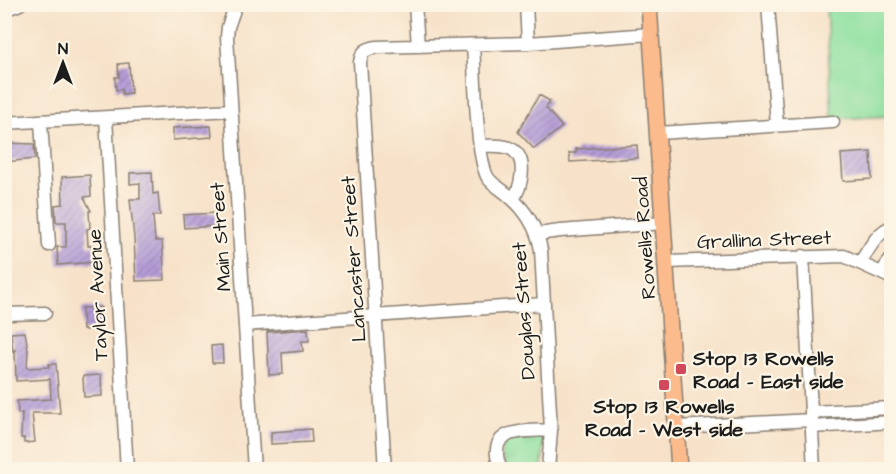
<svg xmlns="http://www.w3.org/2000/svg" width="896" height="474" viewBox="0 0 896 474" font-family="'Architects Daughter',sans-serif">
  <style>
    .green { fill: #8fe0a0; stroke: #567e5e; stroke-width: 1.5 }
    .park { fill: url(#park-tufts); stroke: #567e5e; stroke-width: 1.5 }
    .building { fill: url(#building-hatch) }
    .lines { fill: none; stroke-linecap: round; stroke-linejoin: round }
    .minor-casing { stroke: #8a7f72; stroke-width: 15 }
    .major-casing { stroke: #8a7f72; stroke-width: 18 }
    .minor { stroke: #fff; stroke-width: 12 }
    .major { stroke: #fbbb8c; stroke-width: 15 }
    .poi-dot { fill: #d1495b; stroke: #fcf5e5; stroke-width: 2 }
    .labels { text-anchor: middle; stroke-width: 4.5; stroke-linejoin: round; paint-order: stroke }
    .street-label { font-size: 20px; fill: #1c1c1c; stroke: #fcf5e5 }
    .poi-label { font-size: 20px; font-weight: bold; fill: #1c1c1c; stroke: #fcf5e5; text-anchor: start }
  </style>
  <defs>
    <pattern id="park-tufts" width="24" height="20" patternUnits="userSpaceOnUse" patternTransform="scale(1.5)"><rect width="24" height="20" fill="#8fe0a0"/><path d="M3 7l-1-3M5 7V3M7 7l1-3M15 17l-1-3M17 17v-4M19 17l1-3" fill="none" stroke="#7bc089"/></pattern>
    <pattern id="building-hatch" width="6" height="6" patternUnits="userSpaceOnUse" patternTransform="scale(1.5)"><rect width="6" height="6" fill="#b49cd8"/><path d="M-1 1l2-2M0 6l6-6M5 7l2-2" fill="none" stroke="#927eae"/></pattern>
  </defs>
  <rect width="100%" height="100%" fill="#fcf5e5"/>
  <filter id="ink" filterUnits="userSpaceOnUse"><feTurbulence type="fractalNoise" baseFrequency=".0167" numOctaves="2"/><feDisplacementMap in="SourceGraphic" scale="12" xChannelSelector="R" yChannelSelector="G"/><feConvolveMatrix kernelMatrix="1 2 1 2 8 2 1 2 1" color-interpolation-filters="sRGB"/></filter>
  <filter id="wash" filterUnits="userSpaceOnUse"><feTurbulence type="fractalNoise" baseFrequency=".008" numOctaves="4" result="noise"/><feDisplacementMap in="SourceGraphic" scale="24" xChannelSelector="R" yChannelSelector="G"/><feGaussianBlur stdDeviation="1.35" result="paint"/><feColorMatrix in="noise" values="0 0 0 0 0 0 0 0 0 0 0 0 0 0 0 0 0 1.4 0 .05"/><feComposite in="paint" operator="in"/></filter>
  <g filter="url(#wash)">
    <rect width="100%" height="100%" fill="#f7e2c9"/>
    <path class="green" d="M 826,5 L 891,5 L 891,116 L 832,119 Z"/>
    <path class="park" d="M 544,434 L 542,469 L 508,469 C 501,456 498,451 508,438 Z"/>
    <g id="blocks">
      <path class="building" d="M 129,63 L 131,93 L 122,94 L 122,89 L 116,90 L 115,77 L 119,77 L 118,64 Z
        M 539,95 L 550,101 L 546,108 L 562,127 L 534,149 L 518,132 Z
        M 211,126 L 212,137 L 173,140 L 173,128 Z
        M 4,143 L 34,144 L 35,159 L 4,162 Z
        M 637,145 L 638,158 L 570,162 L 569,153 L 576,153 L 576,149 Z
        M 871,152 L 872,179 L 843,181 L 841,154 Z
        M 152,172 L 153,194 L 158,193 L 160,215 L 153,216 L 155,241 L 162,241 L 165,280 L 136,281 L 134,238 L 130,199 L 140,199 L 140,183 L 130,184 L 130,173 Z
        M 90,175 L 91,196 L 84,197 L 91,211 L 89,211 L 90,228 L 87,229 L 88,246 L 94,245 L 95,262 L 58,265 L 57,247 L 66,247 L 66,222 L 56,222 L 55,205 L 63,204 L 62,177 Z
        M 215,213 L 216,226 L 184,228 L 183,215 Z
        M 101,307 L 100,329 L 83,330 L 82,308 Z
        M 308,329 L 309,341 L 302,341 L 303,351 L 282,353 L 283,374 L 269,375 L 267,332 Z
        M 25,332 L 28,350 L 27,368 L 49,367 L 49,364 L 56,364 L 60,413 L 32,413 L 35,442 L 24,443 L 24,438 L 21,438 L 22,413 L 18,414 L 17,401 L 51,399 L 50,379 L 16,381 L 15,350 L 13,351 L 11,333 Z
        M 222,345 L 223,363 L 212,363 L 211,346 Z
        M 101,375 L 102,396 L 84,397 L 83,376 Z
        M 311,429 L 312,442 L 271,444 L 271,432 Z"/>
    </g>
  </g>
  <g filter="url(#ink)">
    <use href="#blocks" fill-opacity="0" stroke="#8a7f72" stroke-width="1.5"/>
    <g class="lines">
      <defs>
        <path id="minor" d="M 236,4 L 228,27 L 227,37 L 254,470
          M 415,4 L 418,46
          M 526,4 L 528,43
          M 768,4 L 777,125
          M 4,10 L 20,4
          M 473,45 C 475,72 476,159 488,178 C 493,185 503,190 509,196 C 527,211 537,228 541,250 L 551,430 L 548,470
          M 106,118 L 127,470
          M 41,122 L 49,245
          M 4,123 L 231,110
          M 658,133 L 833,122
          M 480,146 C 489,146 505,144 513,150 C 528,160 521,188 513,199
          M 538,234 L 560,231 L 664,223
          M 803,256 L 814,470
          M 667,262 L 844,256 L 892,278
          M 860,263 C 868,251 877,231 892,227
          M 881,273 L 892,258
          M 4,314 L 45,313
          M 245,325 L 544,304
          M 811,412 L 892,408
          M 677,427 L 812,420
          M 812,427 L 892,422
          M 385,470 L 360,62 C 362,51 366,49 377,47 L 528,43 L 651,34
          M 501,470 C 484,427 521,432 551,430"/>
        <path id="major" d="M 649,4 L 679,470"/>
      </defs>
      <use href="#minor" class="minor-casing"/>
      <use href="#major" class="major-casing"/>
      <use href="#minor" class="minor"/>
      <use href="#major" class="major"/>
    </g>
  </g>
  <g class="poi-dot">
    <rect x="675" y="363" width="12" height="12" rx="3"/>
    <rect x="658" y="379" width="12" height="12" rx="3"/>
  </g>
  <g class="labels">
    <g class="street-label">
      <text transform="translate(220 237) rotate(-94)" y="7">Main Street</text>
      <text transform="translate(644 238) rotate(-94)" y="7">Rowells Road</text>
      <text transform="translate(764 239) rotate(-2)" y="7">Grallina Street</text>
      <text transform="translate(353 259) rotate(-94)" y="7">Lancaster Street</text>
      <text transform="translate(97 295) rotate(-93)" y="7">Taylor Avenue</text>
      <text transform="translate(523 311) rotate(-94)" y="7">Douglas Street</text>
    </g>
    <g class="poi-label">
      <text x="693" y="365">Stop 13 Rowells<tspan x="693" dy="23">Road - East side</tspan></text>
      <text x="664" y="413" text-anchor="middle">Stop 13 Rowells<tspan x="664" dy="23">Road - West side</tspan></text>
    </g>
  </g>
  <rect width="896" height="474" fill="none" stroke="#fcf5e5" stroke-width="24"/>
  <g transform="translate(63 63)" stroke="#fcf5e5" stroke-width="4.5" paint-order="stroke">
  <path d="M0-4.5L10 22L0 15L-10 22Z" fill="#1c1c1c"/>
  <text y="-9" font-size="16" font-weight="bold" text-anchor="middle" fill="#1c1c1c">N</text>
  </g>
</svg>
